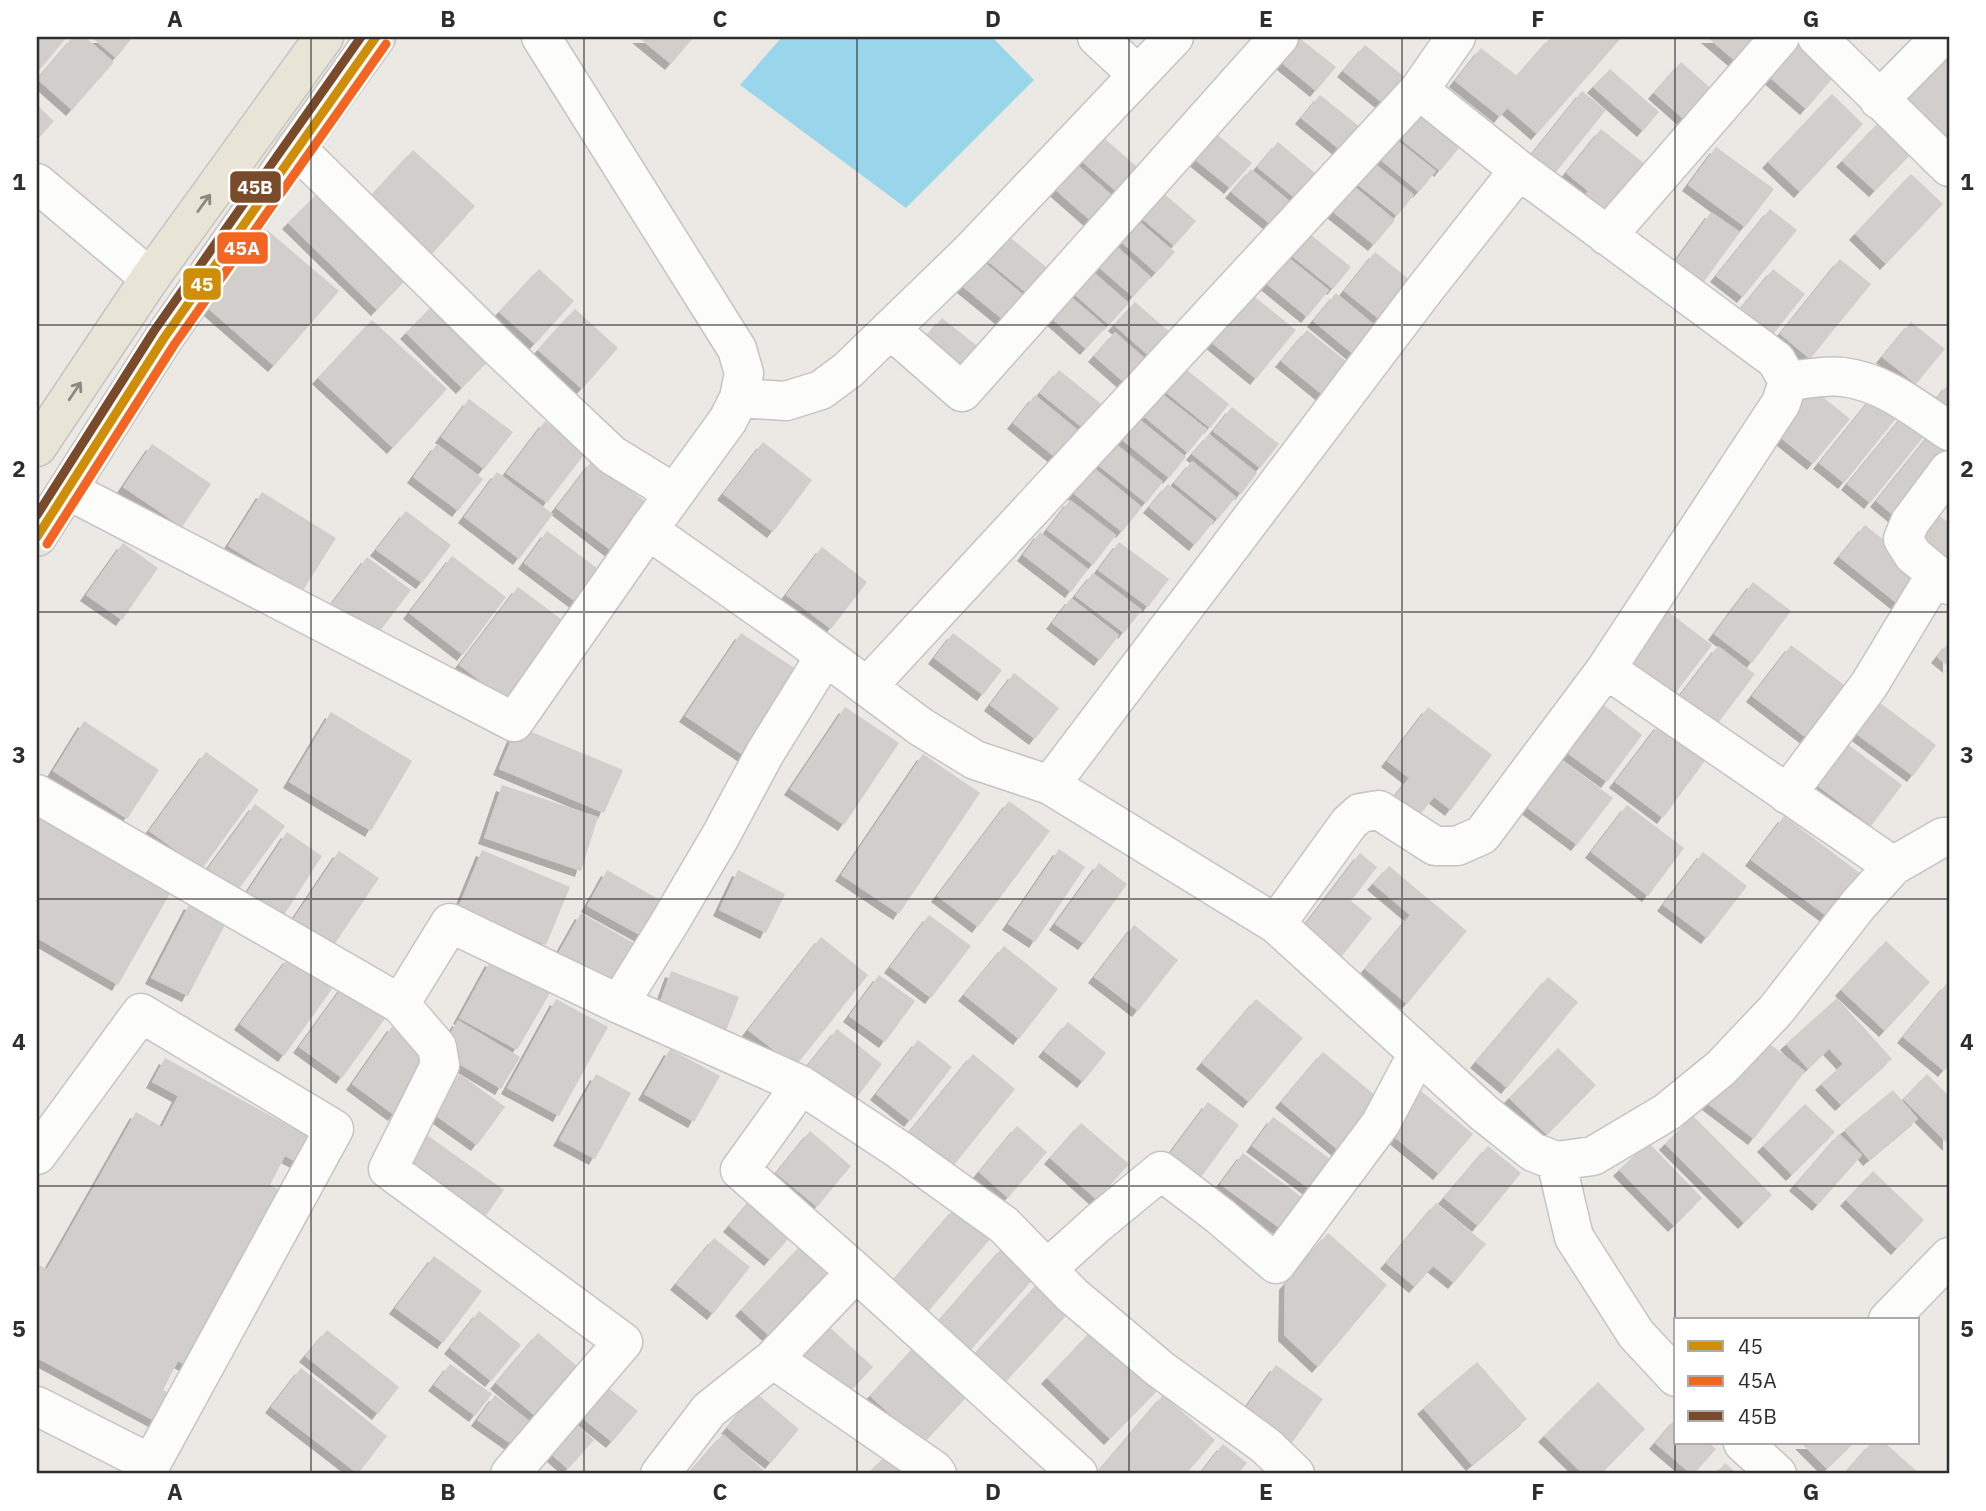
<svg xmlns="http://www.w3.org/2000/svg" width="1986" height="1511" viewBox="0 0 1986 1511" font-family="'IBM Plex Sans',sans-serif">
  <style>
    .water { fill: #99d6ec }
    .building { fill: #d1cecb; filter: url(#shadow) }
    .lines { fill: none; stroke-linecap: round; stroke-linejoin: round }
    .minor-casing { stroke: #c5c4c5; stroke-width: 41 }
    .major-casing { stroke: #c6c5c4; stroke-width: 41 }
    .minor { stroke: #fcfcfb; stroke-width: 38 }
    .major { stroke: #e8e4d6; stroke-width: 38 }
    .bus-1-casing { stroke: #fff; stroke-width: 14 }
    .bus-2-casing { stroke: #fff; stroke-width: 14 }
    .bus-3-casing { stroke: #fff; stroke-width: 14 }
    .bus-1 { stroke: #cf8e09; stroke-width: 9 }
    .bus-2 { stroke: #f26522; stroke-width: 9 }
    .bus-3 { stroke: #7a4b2a; stroke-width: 9 }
    .oneway { stroke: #8b8982 }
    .grid { fill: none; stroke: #2e2e2e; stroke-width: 2; stroke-opacity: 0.55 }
    .line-badge { stroke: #fff; stroke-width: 2.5 }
    .badge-label { font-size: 19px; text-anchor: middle; font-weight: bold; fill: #fff }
    .neatline { fill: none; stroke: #2e2e2e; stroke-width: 2.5 }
    .grid-label { font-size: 23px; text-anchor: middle; font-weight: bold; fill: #2e2e2e }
  </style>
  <defs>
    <filter id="shadow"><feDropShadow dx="-6" dy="6" stdDeviation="0" flood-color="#0004"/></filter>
  </defs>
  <rect width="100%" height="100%" fill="#ece8e4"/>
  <path class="water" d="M 782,37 L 992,37 L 1034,80 L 906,208 L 740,85 Z"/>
  <path class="building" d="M 37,37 L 67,37 L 37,73 Z
    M 73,37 L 85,37 L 114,62 L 72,110 L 37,79 Z
    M 91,37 L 133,37 L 116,58 Z
    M 638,37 L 694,37 L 671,64 Z
    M 1287,37 L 1298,37 L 1336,67 L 1316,91 L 1272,55 Z
    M 1551,37 L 1622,37 L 1537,134 L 1507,108 L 1500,117 L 1455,81 L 1481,48 L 1517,76 Z
    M 1707,37 L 1764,37 L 1740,65 Z
    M 1801,38 L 1839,71 L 1806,109 L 1768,76 Z
    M 1365,45 L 1413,84 L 1391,110 L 1343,71 Z
    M 1946,57 L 1949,61 L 1949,150 L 1901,104 Z
    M 1681,62 L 1715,92 L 1688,123 L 1654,93 Z
    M 1610,69 L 1659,112 L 1643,131 L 1593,87 Z
    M 1582,91 L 1606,110 L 1552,177 L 1528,159 Z
    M 1832,94 L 1863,124 L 1800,192 L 1768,162 Z
    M 1320,95 L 1365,131 L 1346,155 L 1301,118 Z
    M 37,105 L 54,121 L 37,140 Z
    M 1416,105 L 1463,143 L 1440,171 L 1393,133 Z
    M 1204,124 L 1252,163 L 1230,188 L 1183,150 Z
    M 1877,124 L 1910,155 L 1875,191 L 1842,161 Z
    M 1601,129 L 1650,168 L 1609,219 L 1583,198 L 1588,191 L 1566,173 Z
    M 1098,133 L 1149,177 L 1127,201 L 1077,157 Z
    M 1392,136 L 1436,171 L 1419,192 L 1376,156 Z
    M 1278,142 L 1321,178 L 1301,203 L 1257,167 Z
    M 1716,147 L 1774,189 L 1745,227 L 1688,185 Z
    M 413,150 L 475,206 L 431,255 L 369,198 Z
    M 1369,159 L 1414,195 L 1397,216 L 1352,180 Z
    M 1073,161 L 1122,204 L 1100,229 L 1051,186 Z
    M 1251,169 L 1299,209 L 1280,232 L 1231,192 Z
    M 1911,174 L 1943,204 L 1886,264 L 1855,234 Z
    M 329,182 L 417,268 L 377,310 L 288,223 Z
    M 1349,182 L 1395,220 L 1374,245 L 1328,208 Z
    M 1155,186 L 1196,221 L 1174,246 L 1133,211 Z
    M 1770,209 L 1797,230 L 1743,297 L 1716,276 Z
    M 1127,211 L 1175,252 L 1156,273 L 1109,231 Z
    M 1711,212 L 1740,232 L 1700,287 L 1671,267 Z
    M 267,230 L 339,291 L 274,366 L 203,304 Z
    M 1306,231 L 1351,267 L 1333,289 L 1288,253 Z
    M 1007,235 L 1056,275 L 1035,300 L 986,260 Z
    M 1105,236 L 1151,277 L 1133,297 L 1087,257 Z
    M 1375,252 L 1421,289 L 1390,328 L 1344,291 Z
    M 1284,254 L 1329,290 L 1307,317 L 1263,281 Z
    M 1840,259 L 1871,284 L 1810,359 L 1780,334 Z
    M 984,262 L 1032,302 L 1012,327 L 963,287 Z
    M 1084,264 L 1129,303 L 1109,325 L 1065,286 Z
    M 539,269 L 574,301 L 535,344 L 499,312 Z
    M 1773,269 L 1805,294 L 1770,338 L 1738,312 Z
    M 1061,288 L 1106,327 L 1086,349 L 1042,310 Z
    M 1336,293 L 1382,331 L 1359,359 L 1313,321 Z
    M 1251,294 L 1296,330 L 1256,379 L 1211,342 Z
    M 440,298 L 496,353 L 462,388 L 406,333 Z
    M 1135,302 L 1178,339 L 1157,363 L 1114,325 Z
    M 575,309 L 618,348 L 582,389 L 538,350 Z
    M 942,318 L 985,352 L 965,375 L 923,341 Z
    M 372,320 L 447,389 L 393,448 L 318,378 Z
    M 1911,322 L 1945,349 L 1916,384 L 1882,357 Z
    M 1307,330 L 1351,365 L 1325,397 L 1281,361 Z
    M 1115,332 L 1158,370 L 1137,394 L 1094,356 Z
    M 1182,366 L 1229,404 L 1210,428 L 1163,390 Z
    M 1059,370 L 1115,415 L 1096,439 L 1040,393 Z
    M 1949,383 L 1949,424 L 1929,408 Z
    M 1809,386 L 1850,419 L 1813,464 L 1772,431 Z
    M 1161,393 L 1207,429 L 1188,453 L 1142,415 Z
    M 1035,395 L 1090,440 L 1067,467 L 1013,423 Z
    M 1873,396 L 1898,416 L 1844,483 L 1819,463 Z
    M 469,399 L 513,432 L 484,469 L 441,437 Z
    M 1232,407 L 1279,444 L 1260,468 L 1213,431 Z
    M 1906,412 L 1929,430 L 1870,503 L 1847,484 Z
    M 1139,419 L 1186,457 L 1169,478 L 1122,440 Z
    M 545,421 L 586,452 L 547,503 L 506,473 Z
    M 1934,429 L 1949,441 L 1949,460 L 1900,521 L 1876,501 Z
    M 1209,434 L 1257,473 L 1241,494 L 1192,454 Z
    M 763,442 L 812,480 L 773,532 L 723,494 Z
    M 152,444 L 211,484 L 182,527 L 123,487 Z
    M 437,444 L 483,479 L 458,511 L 413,477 Z
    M 1116,444 L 1163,482 L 1146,503 L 1099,466 Z
    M 592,461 L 649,504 L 613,552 L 556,508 Z
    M 1192,461 L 1236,497 L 1218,519 L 1174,483 Z
    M 1094,468 L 1142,507 L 1122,532 L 1073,493 Z
    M 497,472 L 553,514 L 519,559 L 464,517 Z
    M 1168,484 L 1214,521 L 1195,545 L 1149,507 Z
    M 262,492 L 336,538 L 302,592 L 228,546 Z
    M 1070,500 L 1116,535 L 1093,565 L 1047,530 Z
    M 1931,509 L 1949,523 L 1949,563 L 1912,533 Z
    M 406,511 L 451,545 L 422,583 L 376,550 Z
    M 1865,525 L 1925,573 L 1899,605 L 1839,557 Z
    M 547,531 L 609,577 L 585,609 L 524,563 Z
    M 1040,532 L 1088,569 L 1071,592 L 1023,555 Z
    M 1119,542 L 1169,579 L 1148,607 L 1098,570 Z
    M 123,543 L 158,568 L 122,620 L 86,595 Z
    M 822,547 L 867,582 L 831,629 L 786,595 Z
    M 452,556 L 506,597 L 463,655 L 409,613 Z
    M 367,557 L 411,590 L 371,643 L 327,610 Z
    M 1093,573 L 1142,610 L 1124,633 L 1075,596 Z
    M 1753,582 L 1791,611 L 1752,663 L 1714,634 Z
    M 518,587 L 569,625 L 510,703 L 459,665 Z
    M 1071,598 L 1119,635 L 1100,660 L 1052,623 Z
    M 1666,610 L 1712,645 L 1668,703 L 1622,668 Z
    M 741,633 L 802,673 L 746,757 L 685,716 Z
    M 953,633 L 1002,670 L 983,695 L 934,658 Z
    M 1949,642 L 1949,667 L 1937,657 Z
    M 1791,645 L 1847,687 L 1808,739 L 1752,696 Z
    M 1718,646 L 1755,674 L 1709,735 L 1671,707 Z
    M 1014,673 L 1059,708 L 1035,739 L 990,705 Z
    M 1875,699 L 1936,745 L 1913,776 L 1851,730 Z
    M 1600,702 L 1642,735 L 1607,782 L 1563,750 Z
    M 845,707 L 899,743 L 844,825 L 790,789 Z
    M 1428,707 L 1492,755 L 1451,810 L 1434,797 L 1415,821 L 1390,802 L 1409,778 L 1387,761 Z
    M 331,712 L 412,761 L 371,831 L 289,782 Z
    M 84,721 L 159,770 L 127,819 L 53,771 Z
    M 1660,723 L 1707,758 L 1663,818 L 1615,782 Z
    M 517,726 L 623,770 L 604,813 L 499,769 Z
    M 1842,740 L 1902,785 L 1871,826 L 1811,781 Z
    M 206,752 L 259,790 L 202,869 L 149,831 Z
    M 923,754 L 980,793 L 899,914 L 841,875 Z
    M 1558,757 L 1613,798 L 1577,845 L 1522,804 Z
    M 502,785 L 598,817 L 581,871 L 484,838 Z
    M 1009,801 L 1050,831 L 978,927 L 937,896 Z
    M 255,804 L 285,826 L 236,893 L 206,871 Z
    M 1627,805 L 1684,848 L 1648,896 L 1591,852 Z
    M 37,811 L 172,890 L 118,985 L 37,938 Z
    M 1784,816 L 1861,874 L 1828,917 L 1751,860 Z
    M 287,832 L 322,856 L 282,918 L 246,894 Z
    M 1059,849 L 1085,867 L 1035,942 L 1008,924 Z
    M 482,850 L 570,887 L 546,945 L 458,908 Z
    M 339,851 L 379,878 L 332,948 L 292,921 Z
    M 1703,852 L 1747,886 L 1707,938 L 1663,905 Z
    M 1360,853 L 1377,867 L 1351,901 L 1372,918 L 1342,956 L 1304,926 Z
    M 1099,863 L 1127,884 L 1084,944 L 1055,924 Z
    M 1389,866 L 1467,931 L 1407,1004 L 1365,969 L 1410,915 L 1373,884 Z
    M 607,870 L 667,904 L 647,939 L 587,906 Z
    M 738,870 L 785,894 L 766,933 L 719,910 Z
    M 190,903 L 227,921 L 188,996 L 151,978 Z
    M 581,913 L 637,945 L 613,989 L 556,957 Z
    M 929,915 L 971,946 L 931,998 L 890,967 Z
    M 1134,925 L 1178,960 L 1138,1011 L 1094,977 Z
    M 821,937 L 868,975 L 795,1067 L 748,1030 Z
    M 1886,941 L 1930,982 L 1885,1031 L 1841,990 Z
    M 1004,946 L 1058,989 L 1019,1039 L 964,995 Z
    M 289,957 L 332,989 L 284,1056 L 240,1024 Z
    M 491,960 L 550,993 L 517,1050 L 459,1018 Z
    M 671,971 L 739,997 L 724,1036 L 657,1010 Z
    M 879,975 L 915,1001 L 885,1042 L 849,1016 Z
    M 1548,977 L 1578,1002 L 1507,1088 L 1476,1062 Z
    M 1947,983 L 1949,985 L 1949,1065 L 1944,1071 L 1903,1037 Z
    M 344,985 L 387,1016 L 342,1078 L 299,1047 Z
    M 1837,998 L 1892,1059 L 1841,1105 L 1821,1084 L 1843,1064 L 1829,1049 L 1808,1069 L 1786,1044 Z
    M 556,999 L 608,1027 L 559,1116 L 507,1088 Z
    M 1256,999 L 1303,1038 L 1249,1102 L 1202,1063 Z
    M 458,1020 L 520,1057 L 501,1089 L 439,1052 Z
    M 1068,1022 L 1106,1053 L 1083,1082 L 1044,1051 Z
    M 393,1025 L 436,1056 L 394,1115 L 352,1084 Z
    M 837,1029 L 882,1064 L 851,1105 L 805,1069 Z
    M 1759,1036 L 1805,1071 L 1754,1139 L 1708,1104 Z
    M 918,1040 L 952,1067 L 910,1121 L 876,1094 Z
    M 1558,1048 L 1596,1085 L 1547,1135 L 1509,1098 Z
    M 670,1049 L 720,1076 L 694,1122 L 644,1094 Z
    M 1323,1052 L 1382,1101 L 1339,1151 L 1281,1102 Z
    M 973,1054 L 1015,1089 L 950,1170 L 907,1135 Z
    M 165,1058 L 315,1140 L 302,1165 L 285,1156 L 270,1185 L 286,1194 L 192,1369 L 178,1361 L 163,1390 L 177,1397 L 162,1425 L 37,1358 L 37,1264 L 47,1269 L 136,1112 L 162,1127 L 178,1096 L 152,1082 Z
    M 460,1074 L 505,1107 L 477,1145 L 432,1113 Z
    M 596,1074 L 631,1093 L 595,1159 L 559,1140 Z
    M 1927,1074 L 1949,1096 L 1949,1145 L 1903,1099 Z
    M 1893,1090 L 1918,1119 L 1869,1160 L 1844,1130 Z
    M 1421,1091 L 1473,1134 L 1439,1174 L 1387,1131 Z
    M 1208,1102 L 1239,1125 L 1202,1176 L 1170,1153 Z
    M 1805,1104 L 1835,1132 L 1792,1175 L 1763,1146 Z
    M 1693,1116 L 1772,1195 L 1744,1223 L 1665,1144 Z
    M 1273,1117 L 1333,1161 L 1312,1191 L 1252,1146 Z
    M 1081,1123 L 1129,1164 L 1097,1200 L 1050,1158 Z
    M 1017,1126 L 1047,1152 L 1008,1198 L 979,1172 Z
    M 810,1131 L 851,1166 L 817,1207 L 776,1173 Z
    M 1839,1134 L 1862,1155 L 1818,1205 L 1795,1185 Z
    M 427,1135 L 504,1190 L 477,1228 L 399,1173 Z
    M 1648,1142 L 1702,1198 L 1674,1226 L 1619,1170 Z
    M 1488,1146 L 1521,1173 L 1478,1226 L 1444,1198 Z
    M 1243,1153 L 1304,1199 L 1282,1230 L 1220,1184 Z
    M 1873,1171 L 1924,1220 L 1897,1249 L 1846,1200 Z
    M 754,1196 L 795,1231 L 770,1260 L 729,1226 Z
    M 1436,1203 L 1486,1244 L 1454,1283 L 1433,1266 L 1415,1287 L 1386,1263 Z
    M 955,1208 L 991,1238 L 927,1313 L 891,1283 Z
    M 1328,1233 L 1387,1285 L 1318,1367 L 1284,1335 L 1285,1284 Z
    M 714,1238 L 750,1267 L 713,1314 L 676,1284 Z
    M 805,1241 L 840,1273 L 776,1342 L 741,1310 Z
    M 1003,1247 L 1036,1276 L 968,1353 L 935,1325 Z
    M 434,1256 L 482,1291 L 443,1343 L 395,1308 Z
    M 1042,1279 L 1074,1307 L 1002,1386 L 971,1358 Z
    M 479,1311 L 521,1345 L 491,1381 L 450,1348 Z
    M 826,1324 L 873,1367 L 843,1399 L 796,1356 Z
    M 1096,1326 L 1160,1388 L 1110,1439 L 1047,1378 Z
    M 327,1330 L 399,1387 L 378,1414 L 305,1356 Z
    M 538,1333 L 589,1376 L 547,1426 L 496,1383 Z
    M 920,1341 L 973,1390 L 923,1444 L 870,1396 Z
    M 1477,1362 L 1527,1419 L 1472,1465 L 1423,1408 Z
    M 450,1364 L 492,1394 L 475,1416 L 434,1385 Z
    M 1276,1365 L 1323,1399 L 1289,1447 L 1242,1413 Z
    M 301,1368 L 387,1436 L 358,1474 L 271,1407 Z
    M 597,1379 L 638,1411 L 612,1442 L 572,1410 Z
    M 1598,1382 L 1645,1429 L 1601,1474 L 1583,1474 L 1544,1436 Z
    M 756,1393 L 799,1429 L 771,1463 L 727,1428 Z
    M 495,1395 L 535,1425 L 518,1449 L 477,1420 Z
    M 1163,1395 L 1215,1440 L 1186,1474 L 1096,1474 Z
    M 564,1414 L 594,1440 L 568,1469 L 538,1443 Z
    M 1676,1418 L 1676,1443 L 1709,1443 L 1716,1449 L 1694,1474 L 1691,1474 L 1655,1443 Z
    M 723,1434 L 768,1474 L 688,1474 Z
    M 1801,1443 L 1854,1443 L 1827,1469 Z
    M 1871,1443 L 1885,1443 L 1918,1472 L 1916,1474 L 1844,1474 Z
    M 1223,1444 L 1247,1463 L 1238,1474 L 1200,1474 Z
    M 884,1457 L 903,1474 L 868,1474 Z
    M 1725,1463 L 1738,1474 L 1716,1474 Z"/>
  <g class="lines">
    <defs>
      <path id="minor" d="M 541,37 L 737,349 L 744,373 L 739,398 L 728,420 L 648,530 L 796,634 L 921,727 L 975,760 L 1050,785 L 1276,924 L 1484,1113 L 1533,1152 L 1556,1161 L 1593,1156 L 1667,1112 L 1721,1068 L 1776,1010 L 1858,905 L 1893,866 L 1943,837 L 1949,837
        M 1097,37 L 1138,75
        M 1817,37 L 1949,167
        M 1419,90 L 1519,170 L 1776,360 L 1788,381 L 1781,403 L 1606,669 L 1893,866
        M 1879,100 L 1941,37
        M 296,148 L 498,347 L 612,455 L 674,493
        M 37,183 L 150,278
        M 1607,236 L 1780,37
        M 890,329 L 962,392 L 1279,37
        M 1788,381 C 1806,379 1825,375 1843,377 C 1884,382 1916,409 1949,431
        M 739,398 L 786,401 L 821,390 L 848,370 L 969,253 L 1174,37
        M 1949,470 L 1910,522 L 1903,539 L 1913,555 L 1949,585
        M 68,490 L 514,722 L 648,530
        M 867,687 L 1419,90 L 1456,37
        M 1050,785 L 1425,289 L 1519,170
        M 37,794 L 400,1004 L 450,923 L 619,1004 L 801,1085 L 901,1151 L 1004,1225 L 1072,1295 L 1160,1369 L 1266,1446 L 1295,1474
        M 1787,794 L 1869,685 L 1936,574
        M 1276,924 L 1349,823 L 1360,813 L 1379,810 L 1435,846 L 1457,846 L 1482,835 L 1606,669
        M 400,1004 L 437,1047 L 440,1065 L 388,1169 L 623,1342 L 510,1474
        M 619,1004 L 670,922 L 720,837 L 765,753 L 825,656
        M 37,1155 L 141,1013 L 334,1129 L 151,1464 L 37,1406
        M 1556,1161 L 1574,1237 L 1636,1334 L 1676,1377
        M 1047,1269 L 1098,1223 L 1161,1171 L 1220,1216 L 1276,1264 L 1381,1123 L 1418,1053
        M 856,1272 L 1078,1474
        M 1888,1320 L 1949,1257
        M 773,1359 L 934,1470 L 937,1474
        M 1743,1443 L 1777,1474
        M 660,1474 L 709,1410 L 773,1359 L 856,1272 L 740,1170 L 801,1085"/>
      <path id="major" d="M 37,447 L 150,278 L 324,37
        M 37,537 L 164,338 L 296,148 L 376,37"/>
    </defs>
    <use href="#minor" class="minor-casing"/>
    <use href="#major" class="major-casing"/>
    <use href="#minor" class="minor"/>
    <use href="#major" class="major"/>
    <defs>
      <path id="bus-1" d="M 37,537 L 164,338 L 376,37"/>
      <path id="bus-2" d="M 47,544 L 174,345 L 386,44"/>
      <path id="bus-3" d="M 37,515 L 154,331 L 361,37"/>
    </defs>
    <use href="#bus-1" class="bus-1-casing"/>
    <use href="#bus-2" class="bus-2-casing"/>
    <use href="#bus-3" class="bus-3-casing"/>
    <use href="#bus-1" class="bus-1"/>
    <use href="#bus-2" class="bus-2"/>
    <use href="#bus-3" class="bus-3"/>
  </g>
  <defs><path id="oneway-shaft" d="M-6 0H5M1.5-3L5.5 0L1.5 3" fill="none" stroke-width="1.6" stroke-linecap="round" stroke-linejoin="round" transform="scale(1.75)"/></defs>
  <g class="oneway">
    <use href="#oneway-shaft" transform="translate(204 203) rotate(-54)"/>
    <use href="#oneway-shaft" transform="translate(75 391) rotate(-56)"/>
  </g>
  <path class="grid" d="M 311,37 L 311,1474M 584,37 L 584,1474M 857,37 L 857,1474M 1129,37 L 1129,1474M 1402,37 L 1402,1474M 1675,37 L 1675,1474M 37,325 L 1949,325M 37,612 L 1949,612M 37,899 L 1949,899M 37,1186 L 1949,1186"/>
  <g class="line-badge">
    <rect x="229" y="170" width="53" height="34" rx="7" fill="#7a4b2a"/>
    <rect x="216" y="231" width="53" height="34" rx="7" fill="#f26522"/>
    <rect x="182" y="267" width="40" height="34" rx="7" fill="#cf8e09"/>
  </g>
  <g class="badge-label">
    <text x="255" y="194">45B</text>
    <text x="242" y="255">45A</text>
    <text x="202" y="291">45</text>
  </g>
  <rect width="1986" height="1511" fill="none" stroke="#ffffff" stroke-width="77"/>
  <rect x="1674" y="1318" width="245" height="126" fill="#ffffff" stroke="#ababab" stroke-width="2"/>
  <rect x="1688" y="1341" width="35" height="10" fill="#cf8e09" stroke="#ababab" stroke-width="2"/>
  <text x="1738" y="1354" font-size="21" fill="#2e2e2e">45</text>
  <rect x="1688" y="1376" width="35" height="10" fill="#f26522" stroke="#ababab" stroke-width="2"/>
  <text x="1738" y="1388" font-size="21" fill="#2e2e2e">45A</text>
  <rect x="1688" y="1411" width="35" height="10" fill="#7a4b2a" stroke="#ababab" stroke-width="2"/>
  <text x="1738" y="1424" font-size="21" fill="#2e2e2e">45B</text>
  <rect x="38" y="38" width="1910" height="1434" class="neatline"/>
  <g class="grid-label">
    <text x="175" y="27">A</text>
    <text x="448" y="27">B</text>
    <text x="720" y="27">C</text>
    <text x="993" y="27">D</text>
    <text x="1266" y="27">E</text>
    <text x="1538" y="27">F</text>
    <text x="1811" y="27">G</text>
    <text x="19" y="190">1</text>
    <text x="1967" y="190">1</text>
    <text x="19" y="477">2</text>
    <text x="1967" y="477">2</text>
    <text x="19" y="763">3</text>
    <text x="1967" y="763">3</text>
    <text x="19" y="1050">4</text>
    <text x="1967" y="1050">4</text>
    <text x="19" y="1337">5</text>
    <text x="1967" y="1337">5</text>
    <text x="175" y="1500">A</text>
    <text x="448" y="1500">B</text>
    <text x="720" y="1500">C</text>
    <text x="993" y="1500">D</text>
    <text x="1266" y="1500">E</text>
    <text x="1538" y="1500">F</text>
    <text x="1811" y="1500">G</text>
  </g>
</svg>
